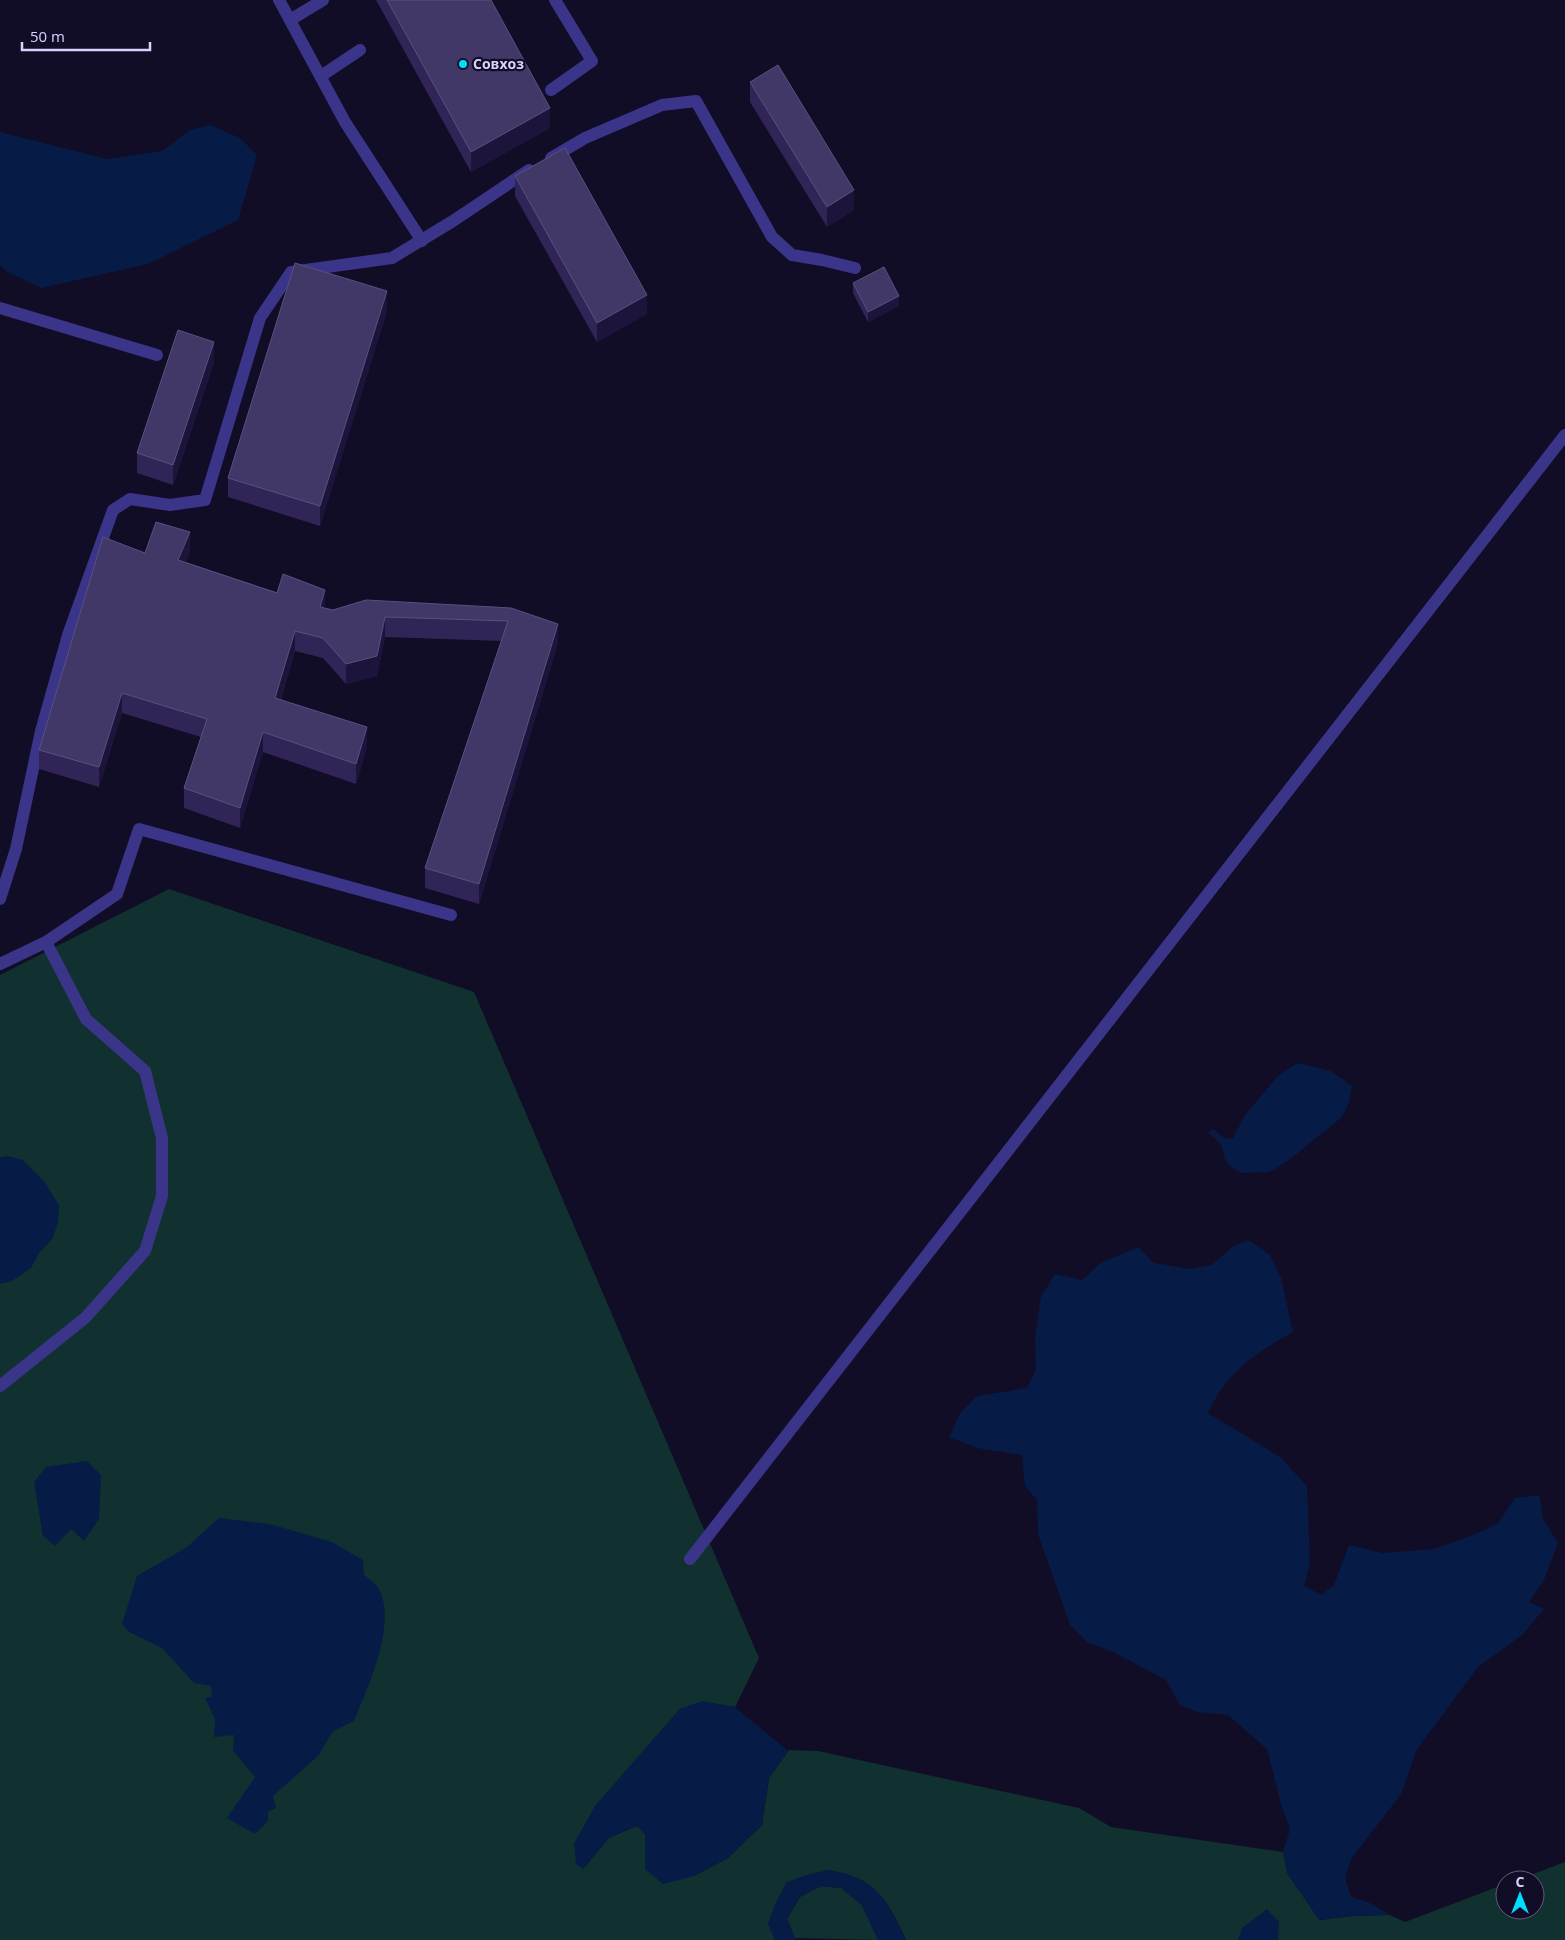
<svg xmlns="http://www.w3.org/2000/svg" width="1565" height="1940" viewBox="0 0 1565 1940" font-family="'Open Sans',sans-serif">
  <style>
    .green { fill: #103130 }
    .water { fill: #061c46 }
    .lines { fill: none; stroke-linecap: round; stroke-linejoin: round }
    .minor { stroke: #3a3589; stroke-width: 12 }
    .wall { fill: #302556 }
    .shaded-wall { fill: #1c143b }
    .building { fill: #423868; stroke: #5a5080 }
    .poi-dot { fill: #00defd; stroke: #120d26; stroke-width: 2 }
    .labels { text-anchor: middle; stroke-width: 4.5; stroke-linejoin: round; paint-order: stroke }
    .poi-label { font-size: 14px; font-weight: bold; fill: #d9d2ff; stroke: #120d26; text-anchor: start }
  </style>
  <rect width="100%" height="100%" fill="#120d26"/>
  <path class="green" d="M 169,889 L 474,992 L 759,1658 L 735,1707 L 702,1702 L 680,1709 L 596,1805 L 574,1844 L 583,1869 L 609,1838 L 637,1826 L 645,1834 L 645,1869 L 694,1876 L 728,1858 L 762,1825 L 769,1778 L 789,1750 L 818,1751 L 1079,1808 L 1111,1827 L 1283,1852 L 1287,1873 L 1320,1920 L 1352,1916 L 1390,1915 L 1405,1922 L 1505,1884 L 1505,1910 L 1535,1910 L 1535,1880 L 1517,1880 L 1565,1862 L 1565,1940 L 906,1940 C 887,1899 876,1878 828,1870 L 768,1923 L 775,1940 L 0,1940 L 0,975 Z
    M 821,1886 L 841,1888 L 862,1905 L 878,1940 L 794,1938 L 787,1919 L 800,1897 Z"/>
  <path class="water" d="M 210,125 L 240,138 L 257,155 L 238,220 L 148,264 L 41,288 L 6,271 L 0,265 L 0,132 L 107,159 L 162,151 L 190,130 Z
    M 1297,1063 L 1331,1071 L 1352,1086 L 1349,1102 L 1342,1117 L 1288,1161 L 1269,1172 L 1242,1173 L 1231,1167 L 1225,1160 L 1221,1144 L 1208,1133 L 1213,1129 L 1225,1139 L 1233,1138 L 1245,1115 L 1277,1077 Z
    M 8,1156 L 23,1160 L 44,1181 L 59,1205 L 58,1222 L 53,1238 L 39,1253 L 31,1268 L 12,1281 L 0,1284 L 0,1157 Z
    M 1248,1240 L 1270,1255 L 1281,1278 L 1293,1332 C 1254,1354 1227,1372 1208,1413 L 1280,1457 L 1307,1486 L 1310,1564 L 1304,1586 L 1321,1595 L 1334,1585 L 1349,1545 L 1383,1553 L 1434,1549 L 1476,1534 L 1498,1523 L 1515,1498 L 1539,1495 L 1543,1519 L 1558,1543 L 1544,1580 L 1529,1602 L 1544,1609 L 1522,1635 L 1478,1667 L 1417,1749 L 1401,1794 L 1352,1858 L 1345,1877 L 1351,1897 L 1368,1902 L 1390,1915 L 1352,1916 L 1319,1920 L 1287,1873 L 1283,1852 L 1290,1829 L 1281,1804 L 1267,1749 L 1228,1715 L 1197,1712 L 1180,1705 L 1166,1680 L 1113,1652 L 1087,1642 L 1070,1625 L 1038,1534 L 1037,1500 L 1025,1486 L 1022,1455 L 977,1448 L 949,1437 L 961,1412 L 977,1396 L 1027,1388 L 1036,1369 L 1035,1339 L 1041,1297 L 1055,1274 L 1082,1280 L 1102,1262 L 1139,1247 L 1153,1263 L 1189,1269 L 1212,1265 L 1232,1247 Z
    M 87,1461 L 101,1475 L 99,1519 L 84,1541 L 71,1529 L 55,1546 L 43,1536 L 34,1482 L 46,1467 Z
    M 219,1518 L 270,1524 L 332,1542 L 363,1560 L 364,1575 C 369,1579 378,1585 380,1591 C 396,1627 368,1687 354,1721 L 333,1731 L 319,1755 L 273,1796 L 276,1808 L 268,1812 L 268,1821 L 255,1834 L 227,1818 L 255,1777 L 233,1751 L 234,1735 L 214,1737 L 215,1719 L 205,1698 L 212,1697 L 211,1686 L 194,1683 L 162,1648 L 129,1632 L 122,1624 L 137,1576 L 187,1547 Z
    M 702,1701 L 735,1707 L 788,1751 L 769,1778 L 762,1825 L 728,1858 L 694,1876 L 663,1884 L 645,1869 L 645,1834 L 637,1826 L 609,1838 L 583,1869 L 576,1864 L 574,1844 L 596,1805 L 680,1709 Z
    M 828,1870 C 876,1877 887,1899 906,1940 L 878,1940 L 862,1905 L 841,1888 L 821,1886 L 800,1897 L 787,1918 L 796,1940 L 775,1940 L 768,1923 L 776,1902 L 787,1882 L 806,1875 Z
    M 1267,1909 L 1279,1922 L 1278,1940 L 1238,1940 L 1242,1928 Z"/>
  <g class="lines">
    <path class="minor" d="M 279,0 L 345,122 L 422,241
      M 290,20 L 323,0
      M 321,76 L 360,50
      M 551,90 L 592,61 L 555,0
      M 551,158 L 585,138 L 662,105 L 696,101 L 772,237 L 792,255 L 822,260 L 855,268
      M 0,308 L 157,355
      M 0,899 L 16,849 L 41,731 L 68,635 L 113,510 L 130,499 L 170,505 L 205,500 L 260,318 L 291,272 L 392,258 L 453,221 L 529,170
      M 0,964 L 46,942 L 117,894 L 139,829 L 451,915
      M 0,1386 L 85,1318 L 145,1251 L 162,1196 L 162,1138 L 145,1071 L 86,1019 L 46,942
      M 690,1559 L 1565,435"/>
  </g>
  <path class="wall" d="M 376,0 L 491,0 L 550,128 L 471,172 Z
    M 750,82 L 854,210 L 827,227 L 750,102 Z
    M 515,176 L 647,314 L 597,342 L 515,196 Z
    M 853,283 L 899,306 L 868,322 L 853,293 Z
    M 387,311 L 320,526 L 228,497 L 228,478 Z
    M 214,362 L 173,485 L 137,473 L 137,453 Z
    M 190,552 L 185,562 L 325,608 L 333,610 L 511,608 L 558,643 L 479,904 L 425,888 L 425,868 L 502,641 L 385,637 L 377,676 L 346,684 L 323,658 L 295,651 L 281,699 L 367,747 L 356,784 L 263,752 L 240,828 L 184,808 L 184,788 L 201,737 L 122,713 L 99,787 L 39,769 L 39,750 L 145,553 Z"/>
  <path class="shaded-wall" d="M 550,108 L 550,128 L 471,172 L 471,152 Z
    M 854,190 L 854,210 L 827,227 L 827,207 Z
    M 387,291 L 387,311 L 320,526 L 320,506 Z
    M 647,295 L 647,314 L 597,342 L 597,323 Z
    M 899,296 L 899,306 L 868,322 L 868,312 Z
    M 214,342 L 214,362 L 173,485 L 173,465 Z
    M 190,532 L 190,552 L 178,580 L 178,560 Z
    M 325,590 L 325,609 L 320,607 Z
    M 385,617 L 385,637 L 377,676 L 346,684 L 346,664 Z
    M 558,624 L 558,643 L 479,904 L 479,884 Z
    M 295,631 L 295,651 L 275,718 L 275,698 Z
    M 122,693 L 122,713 L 99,787 L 99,767 Z
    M 367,727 L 367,747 L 356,784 L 356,764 Z
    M 263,732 L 263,752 L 240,828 L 240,808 Z"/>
  <path class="building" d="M 387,0 L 491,0 L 550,108 L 471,152 Z
    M 778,65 L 854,190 L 827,207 L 750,82 Z
    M 565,148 L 647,295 L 597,323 L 515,176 Z
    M 295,263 L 387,291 L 320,506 L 228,478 Z
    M 884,267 L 899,296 L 868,312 L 853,283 Z
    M 178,330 L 214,342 L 173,465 L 137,453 Z
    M 156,522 L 190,532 L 178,560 L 277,593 L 283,574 L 325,590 L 320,607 L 333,610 L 366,600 L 511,608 L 558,624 L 479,884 L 425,868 L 508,621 L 385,617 L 377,656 L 346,664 L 323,638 L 295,631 L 275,698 L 367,727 L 356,764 L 263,732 L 240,808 L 184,788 L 207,719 L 122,693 L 99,767 L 39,750 L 103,537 L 145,553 Z"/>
  <circle class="poi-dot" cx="463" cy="64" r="5"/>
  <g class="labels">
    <g class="poi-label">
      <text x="473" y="69">Совхоз</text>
    </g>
  </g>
  <g transform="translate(1520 1895)"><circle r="24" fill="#120d26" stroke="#625c7d"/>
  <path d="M0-4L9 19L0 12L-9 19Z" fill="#00defd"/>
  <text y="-8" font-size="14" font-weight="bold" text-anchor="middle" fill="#d9d2ff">С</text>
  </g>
  <path d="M22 42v8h128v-8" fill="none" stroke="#d9d2ff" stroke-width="2.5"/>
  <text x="30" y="42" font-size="15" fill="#d9d2ff" stroke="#120d26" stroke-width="4" paint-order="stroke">50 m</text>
</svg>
